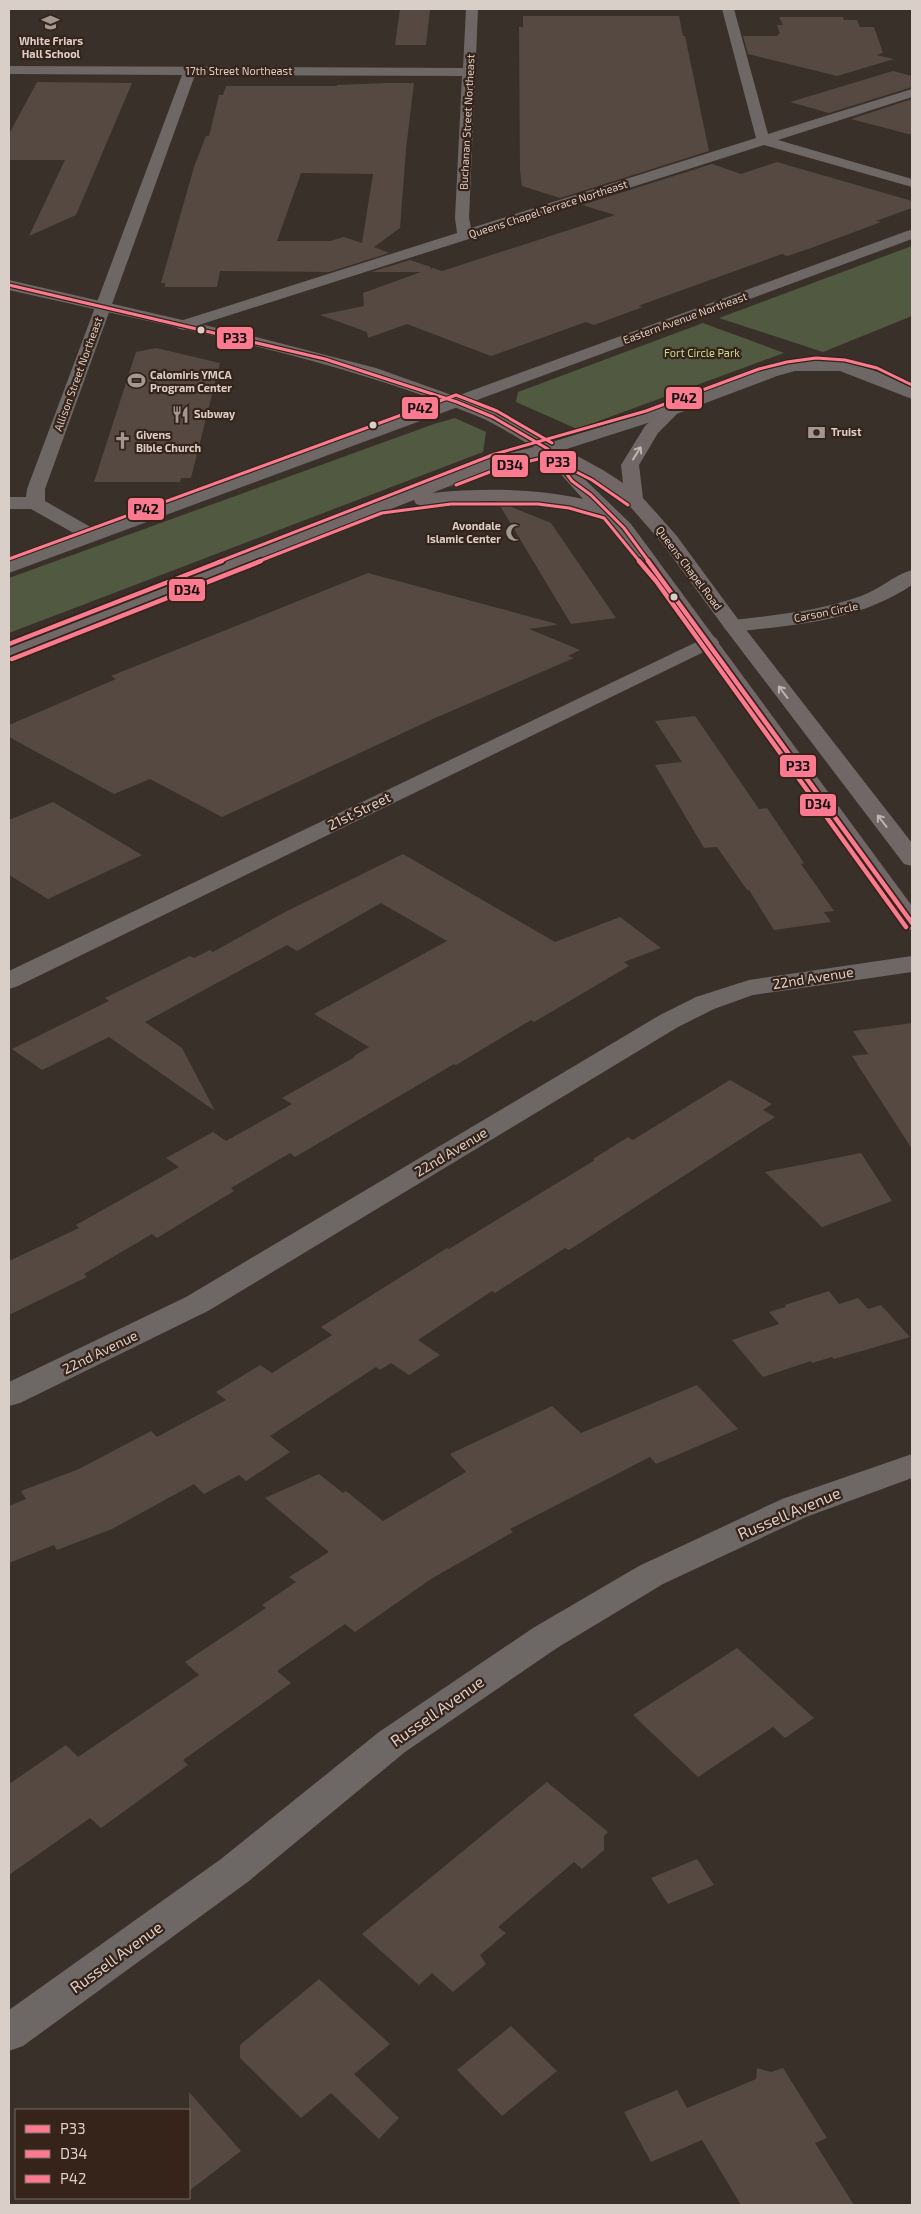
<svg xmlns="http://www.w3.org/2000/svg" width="921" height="2214" viewBox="0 0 921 2214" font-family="'Exo 2',sans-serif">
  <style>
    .green { fill: #515940 }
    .building { fill: #564941; fill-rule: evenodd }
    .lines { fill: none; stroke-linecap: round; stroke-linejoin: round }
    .minor { fill: #6d6766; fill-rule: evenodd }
    .major { fill: #706766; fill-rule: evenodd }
    .bus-1-far1-casing { stroke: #36241a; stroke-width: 5.5 }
    .bus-1-casing { stroke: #36241a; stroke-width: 8 }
    .bus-2-far1-casing { stroke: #36241a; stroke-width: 5.5 }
    .bus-2-casing { stroke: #36241a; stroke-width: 8 }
    .bus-3-far1-casing { stroke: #36241a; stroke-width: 5.5 }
    .bus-3-casing { stroke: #36241a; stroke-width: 8 }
    .bus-1-far1 { stroke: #fc7a8f; stroke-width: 3 }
    .bus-1 { stroke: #fc7a8f; stroke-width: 4.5 }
    .bus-2-far1 { stroke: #fc7a8f; stroke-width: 3 }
    .bus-2 { stroke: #fc7a8f; stroke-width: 4.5 }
    .bus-3-far1 { stroke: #fc7a8f; stroke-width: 3 }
    .bus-3 { stroke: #fc7a8f; stroke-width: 4.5 }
    .oneway { stroke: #c0b4b0 }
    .bus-dot { fill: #dacec8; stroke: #36241a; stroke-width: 2 }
    .labels { text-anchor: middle; stroke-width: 4.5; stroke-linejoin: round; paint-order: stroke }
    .far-poi-label { font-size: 11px; font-weight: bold; fill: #dacec8; stroke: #36241a; text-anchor: start }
    .far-street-label { font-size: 11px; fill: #dacec8; stroke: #36241a }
    .far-park-label { font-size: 11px; fill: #c4de91; stroke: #36241a }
    .street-label { font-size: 14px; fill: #dacec8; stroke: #36241a }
    .near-street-label { font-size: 16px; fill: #dacec8; stroke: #36241a }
    .line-badge { stroke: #36241a; stroke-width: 2 }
    .pale-badge-label { font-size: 14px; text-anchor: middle; font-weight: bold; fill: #111 }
  </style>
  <rect width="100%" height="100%" fill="#3a302a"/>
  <path class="green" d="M 912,246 L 912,316 L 823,352 L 719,318 Z
    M 703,323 L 784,353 L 577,429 L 516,402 L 518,392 Z
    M 455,418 L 486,432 L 483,452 L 9,633 L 9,578 L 434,424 Z"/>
  <path class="building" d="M 400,9 L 430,9 L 426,45 L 395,45 Z
    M 523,16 L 679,16 L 683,36 L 685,36 L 709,151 L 560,198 L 522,186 L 520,170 L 519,27 L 523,27 Z
    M 779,17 L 843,17 L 844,20 L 857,20 L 860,27 L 874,27 L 883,53 L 876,55 L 894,59 L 837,76 L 748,54 L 743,36 L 778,36 L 778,34 L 780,34 L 777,25 L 783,25 Z
    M 893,71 L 912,76 L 912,87 L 829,113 L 790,102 Z
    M 37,82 L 132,83 L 76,215 L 29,236 L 65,160 L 9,160 L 9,134 Z
    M 386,83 L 414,83 L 406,149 L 400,228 L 374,247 L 389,253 L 329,272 L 220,271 L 217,287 L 165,287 L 165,283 L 161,283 L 194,167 L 206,136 L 209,136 L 219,95 L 223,95 L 226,86 L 337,86 L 337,85 ZM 301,173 L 373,174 L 362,243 L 344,237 L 330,241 L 277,241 Z
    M 912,99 L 912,135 L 851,119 Z
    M 777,162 L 912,201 L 912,208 L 876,221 L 881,222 L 814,247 L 787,256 L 782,254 L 638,306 L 643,307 L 594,325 L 586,322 L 491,356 L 407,324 L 368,338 L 367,332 L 320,315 L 364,306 L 363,293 L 421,272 L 371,272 L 410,260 L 431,267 L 430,269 L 433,268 L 442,271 L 615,215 L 582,205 L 712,164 L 741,174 Z
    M 156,348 L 220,363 L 191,478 L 181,478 L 180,482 L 94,482 L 136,352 Z
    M 499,504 L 504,504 L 551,523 L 616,618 L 571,624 Z
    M 368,573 L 557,624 L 556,625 L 529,629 L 580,650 L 568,656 L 574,658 L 435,718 L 222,817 L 150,779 L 114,794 L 9,737 L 9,725 L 116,679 L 111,676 Z
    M 695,716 L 759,809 L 767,808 L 804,863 L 801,864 L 834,911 L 824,912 L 831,922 L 774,930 L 749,890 L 747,890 L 717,847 L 704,848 L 655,765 L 682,762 L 655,721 Z
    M 53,802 L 142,855 L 48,899 L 9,875 L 9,820 Z
    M 403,854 L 555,942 L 620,917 L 661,948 L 624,962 L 629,966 L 534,1022 L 531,1020 L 456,1065 L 454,1064 L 295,1157 L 290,1153 L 231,1188 L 234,1191 L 157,1238 L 152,1234 L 84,1274 L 87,1277 L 9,1315 L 9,1261 L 79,1228 L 76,1225 L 179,1167 L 166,1158 L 213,1132 L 226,1141 L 292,1104 L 282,1098 L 355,1057 L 354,1056 L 369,1047 L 314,1014 L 447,941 L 381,903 L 297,951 L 287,945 L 145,1022 L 182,1048 L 215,1111 L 109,1037 L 42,1070 L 12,1049 L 109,1001 L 105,998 L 190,956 L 194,958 L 210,950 L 213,952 L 285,912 Z
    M 912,1023 L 912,1149 L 852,1056 L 868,1054 L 853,1031 Z
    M 730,1080 L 772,1104 L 763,1110 L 775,1117 L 569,1250 L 565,1248 L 495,1293 L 492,1291 L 418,1340 L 440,1355 L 409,1375 L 391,1363 L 380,1370 L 376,1367 L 270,1436 L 290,1452 L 246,1481 L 239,1475 L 204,1494 L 194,1484 L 112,1529 L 57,1550 L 54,1545 L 9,1563 L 9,1506 L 26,1499 L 21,1491 L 79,1469 L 151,1431 L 157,1437 L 226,1400 L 216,1392 L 260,1365 L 272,1373 L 332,1335 L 321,1327 L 447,1248 L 449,1249 L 595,1160 L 593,1159 L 628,1137 L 633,1140 Z
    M 861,1153 L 892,1201 L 822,1227 L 765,1172 Z
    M 829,1291 L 839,1304 L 858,1298 L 868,1309 L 881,1305 L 910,1337 L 834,1359 L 832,1357 L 812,1363 L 811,1361 L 763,1377 L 732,1340 L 779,1324 L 769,1312 L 786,1307 L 785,1305 Z
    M 697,1385 L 738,1429 L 656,1464 L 650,1457 L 510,1529 L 513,1532 L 431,1579 L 355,1632 L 345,1624 L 277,1671 L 291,1683 L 183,1760 L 188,1765 L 101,1828 L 90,1818 L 9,1875 L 9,1784 L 66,1745 L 78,1757 L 199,1675 L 185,1662 L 266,1608 L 262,1605 L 296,1582 L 289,1577 L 329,1552 L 265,1498 L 319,1474 L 343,1493 L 346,1491 L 383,1521 L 466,1472 L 450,1454 L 552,1406 L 581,1433 Z
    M 737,1648 L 814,1718 L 785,1738 L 773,1727 L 698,1777 L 633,1715 Z
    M 547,1782 L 608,1832 L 604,1836 L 604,1850 L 582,1869 L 574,1862 L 498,1927 L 506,1933 L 480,1955 L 486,1964 L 453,1992 L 432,1973 L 419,1985 L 362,1934 Z
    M 697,1859 L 714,1885 L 668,1904 L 651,1878 Z
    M 319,1979 L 390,2044 L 354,2074 L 399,2118 L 379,2139 L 331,2093 L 301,2118 L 240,2058 L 240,2045 Z
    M 511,2026 L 557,2071 L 502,2116 L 457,2070 Z
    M 757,2068 L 771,2072 L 783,2068 L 827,2138 L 815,2143 L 854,2205 L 741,2205 L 702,2140 L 651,2162 L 624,2112 L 677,2090 L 687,2108 L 756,2079 Z
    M 189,2092 L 241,2151 L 189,2191 Z"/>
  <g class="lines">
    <path class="minor" d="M 466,9 L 478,9 L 469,218 L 471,228 L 756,138 L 722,9 L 734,9 L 768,134 L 912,89 L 912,97 L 778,140 L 912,179 L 912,187 L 764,145 L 183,330 L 177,328 L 175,325 L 177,322 L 457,233 L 455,218 L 462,76 L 195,75 L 45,489 L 45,501 L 94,529 L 907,231 L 912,230 L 912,239 L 9,573 L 9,560 L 77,535 L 31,509 L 9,509 L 9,497 L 26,497 L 27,489 L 182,75 L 9,74 L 9,66 L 463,68 Z
      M 811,360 L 848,362 L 878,372 L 912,388 L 912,399 L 840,371 L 795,371 L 777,376 L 679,413 L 554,453 L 548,454 L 542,453 L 539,449 L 542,445 C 584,432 627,420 669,404 C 715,388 762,363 811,360 Z
      M 912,570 L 912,585 C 859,621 795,625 733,632 L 726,630 L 723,626 L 726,622 L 733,620 C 776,615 820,611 861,596 C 879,590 894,575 912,570 Z
      M 709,636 L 716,638 L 719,642 L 716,646 L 18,986 L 9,989 L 9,971 Z
      M 912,956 L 912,972 L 753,995 L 714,1009 L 678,1027 L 208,1311 L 20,1403 L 9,1406 L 9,1382 L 186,1297 L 660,1015 L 696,997 L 749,980 Z
      M 912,1454 L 912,1478 L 806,1517 L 663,1584 L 557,1648 L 405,1752 L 249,1881 L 23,2046 L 9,2051 L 9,2010 L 221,1859 L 379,1732 L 533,1628 L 639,1566 L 782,1499 Z"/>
    <path class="major" d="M 9,280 L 260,338 L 376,368 L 491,409 L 603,470 L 623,483 L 621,465 L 645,426 L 667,405 L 679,405 L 682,409 L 658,433 L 639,465 L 643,498 L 676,535 L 740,622 L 912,843 L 912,866 L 904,864 L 726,630 L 662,543 L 627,503 L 575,470 L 631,524 L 912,906 L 912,930 L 903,928 L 617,532 L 600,514 L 557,506 L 490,501 L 423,506 L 416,504 L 414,500 L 9,658 L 9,645 L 492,457 L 534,447 C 515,437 497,424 477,416 C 327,355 166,326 9,290 ZM 547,455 L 550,456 L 548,460 L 583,499 C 534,488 482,488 432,493 L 504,465 Z"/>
    <defs>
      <path id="bus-1-far1" d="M 9,285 L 325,359 L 457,402 L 493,417 L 548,449 L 572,481 L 591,495 L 624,528 L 649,562"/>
      <path id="bus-1" d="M 648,561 L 912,923"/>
      <path id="bus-2-far1" d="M 456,485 L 500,468 L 547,457 L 592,480 L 628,505
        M 257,562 L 382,513 L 451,504 L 538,504 L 569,508 L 604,518 L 640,562"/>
      <path id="bus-2" d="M 639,561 L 656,581 L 906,927
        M 12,659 L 261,561"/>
      <path id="bus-3-far1" d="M 9,559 L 456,395 L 497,411 L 552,443
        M 218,562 L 495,454 L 646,411 L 759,369 L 787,362 L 816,358 L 845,360 L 877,368 L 912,385"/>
      <path id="bus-3" d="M 9,644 L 222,561"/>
    </defs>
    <use href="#bus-1-far1" class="bus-1-far1-casing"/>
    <use href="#bus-1" class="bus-1-casing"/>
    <use href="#bus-2-far1" class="bus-2-far1-casing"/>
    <use href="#bus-2" class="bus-2-casing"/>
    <use href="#bus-3-far1" class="bus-3-far1-casing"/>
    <use href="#bus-3" class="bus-3-casing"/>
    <use href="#bus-1-far1" class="bus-1-far1"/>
    <use href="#bus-1" class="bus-1"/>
    <use href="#bus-2-far1" class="bus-2-far1"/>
    <use href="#bus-2" class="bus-2"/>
    <use href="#bus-3-far1" class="bus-3-far1"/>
    <use href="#bus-3" class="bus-3"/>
  </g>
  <defs><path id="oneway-shaft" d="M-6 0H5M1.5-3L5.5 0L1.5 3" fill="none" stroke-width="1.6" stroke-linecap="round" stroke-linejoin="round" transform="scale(1.25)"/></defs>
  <g class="oneway">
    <use href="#oneway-shaft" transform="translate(637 453) rotate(-58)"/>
    <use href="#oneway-shaft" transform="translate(783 692) rotate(-127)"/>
    <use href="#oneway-shaft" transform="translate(882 821) rotate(-128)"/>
  </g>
  <defs>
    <symbol id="school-bare" viewBox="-9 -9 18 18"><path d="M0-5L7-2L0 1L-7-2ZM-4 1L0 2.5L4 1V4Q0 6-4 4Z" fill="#a29791" stroke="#36241a" stroke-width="2.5" paint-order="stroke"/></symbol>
    <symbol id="stadium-bare" viewBox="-9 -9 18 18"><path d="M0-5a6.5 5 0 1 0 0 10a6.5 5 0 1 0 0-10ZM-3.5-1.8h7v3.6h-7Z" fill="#a29791" stroke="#36241a" stroke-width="2.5" paint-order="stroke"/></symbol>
    <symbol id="restaurant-bare" viewBox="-9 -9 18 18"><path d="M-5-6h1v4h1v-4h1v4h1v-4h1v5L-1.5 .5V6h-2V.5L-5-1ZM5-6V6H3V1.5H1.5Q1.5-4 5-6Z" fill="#a29791" stroke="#36241a" stroke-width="2.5" paint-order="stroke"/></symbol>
    <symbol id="bank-bare" viewBox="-9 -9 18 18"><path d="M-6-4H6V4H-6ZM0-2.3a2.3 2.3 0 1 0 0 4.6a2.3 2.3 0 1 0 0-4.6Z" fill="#a29791" stroke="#36241a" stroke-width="2.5" paint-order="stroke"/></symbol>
    <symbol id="church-bare" viewBox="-9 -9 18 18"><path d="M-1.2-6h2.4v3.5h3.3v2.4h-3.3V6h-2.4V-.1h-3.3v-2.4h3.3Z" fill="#a29791" stroke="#36241a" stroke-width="2.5" paint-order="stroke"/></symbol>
    <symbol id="mosque-bare" viewBox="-9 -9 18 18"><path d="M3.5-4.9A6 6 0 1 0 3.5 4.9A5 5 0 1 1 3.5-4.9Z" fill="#a29791" stroke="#36241a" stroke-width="2.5" paint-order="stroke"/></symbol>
  </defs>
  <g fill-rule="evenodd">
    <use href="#school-bare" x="38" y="10" width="25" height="25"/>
    <use href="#stadium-bare" x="124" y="368" width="25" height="25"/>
    <use href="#restaurant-bare" x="168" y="402" width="25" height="25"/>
    <use href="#bank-bare" x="804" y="420" width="25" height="25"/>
    <use href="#church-bare" x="110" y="428" width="25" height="25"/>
    <use href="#mosque-bare" x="502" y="520" width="25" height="25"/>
  </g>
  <g class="bus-dot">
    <circle cx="201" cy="330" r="4.5"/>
    <circle cx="373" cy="425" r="4.5"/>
    <circle cx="674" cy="597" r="4.5"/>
  </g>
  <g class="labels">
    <g class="far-poi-label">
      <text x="51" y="45" text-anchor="middle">White Friars<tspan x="51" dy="13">Hall School</tspan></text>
      <text x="150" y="379">Calomiris YMCA<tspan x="150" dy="13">Program Center</tspan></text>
      <text x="194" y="418">Subway</text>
      <text x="831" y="436">Truist</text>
      <text x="136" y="439">Givens<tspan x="136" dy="13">Bible Church</tspan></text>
      <text x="501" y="530" text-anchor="end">Avondale<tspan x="501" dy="13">Islamic Center</tspan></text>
    </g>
    <g class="far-street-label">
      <text x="239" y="75">17th Street Northeast</text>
      <text transform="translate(467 122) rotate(-87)" y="4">Buchanan Street Northeast</text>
      <text transform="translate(548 209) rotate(-18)" y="4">Queens Chapel Terrace Northeast</text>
      <text transform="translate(685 318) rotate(-20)" y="4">Eastern Avenue Northeast</text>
      <text transform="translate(78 374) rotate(-70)" y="4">Allison Street Northeast</text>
      <text transform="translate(689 568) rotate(53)" y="4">Queens Chapel Road</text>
      <text transform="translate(826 612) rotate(-11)" y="4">Carson Circle</text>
    </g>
    <g class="far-park-label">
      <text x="702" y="357">Fort Circle Park</text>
    </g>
    <g class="street-label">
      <text transform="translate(359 811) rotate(-26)" y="5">21st Street</text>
      <text transform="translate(813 978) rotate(-9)" y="5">22nd Avenue</text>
      <text transform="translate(451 1152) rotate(-31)" y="5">22nd Avenue</text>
      <text transform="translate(100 1352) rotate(-26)" y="5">22nd Avenue</text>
    </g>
    <g class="near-street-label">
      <text transform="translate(789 1513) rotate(-23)" y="6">Russell Avenue</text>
      <text transform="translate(437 1711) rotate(-35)" y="6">Russell Avenue</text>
      <text transform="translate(116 1957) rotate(-36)" y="6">Russell Avenue</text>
    </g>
  </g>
  <g class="line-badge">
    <rect x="216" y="326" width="38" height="24" rx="5" fill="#fc7a8f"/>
    <rect x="665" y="386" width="38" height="24" rx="5" fill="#fc7a8f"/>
    <rect x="401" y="396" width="38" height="24" rx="5" fill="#fc7a8f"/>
    <rect x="539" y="450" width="38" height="24" rx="5" fill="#fc7a8f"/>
    <rect x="491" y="454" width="38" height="24" rx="5" fill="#fc7a8f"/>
    <rect x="127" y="497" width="38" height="24" rx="5" fill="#fc7a8f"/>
    <rect x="168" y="578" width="38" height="24" rx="5" fill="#fc7a8f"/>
    <rect x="779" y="754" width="38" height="24" rx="5" fill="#fc7a8f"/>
    <rect x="799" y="793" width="38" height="24" rx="5" fill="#fc7a8f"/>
  </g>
  <g class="pale-badge-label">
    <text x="235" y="343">P33</text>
    <text x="684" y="403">P42</text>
    <text x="420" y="413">P42</text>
    <text x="558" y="467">P33</text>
    <text x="510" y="470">D34</text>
    <text x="146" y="514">P42</text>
    <text x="187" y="595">D34</text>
    <text x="798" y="771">P33</text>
    <text x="818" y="809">D34</text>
  </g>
  <rect width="921" height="2214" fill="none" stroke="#dacec8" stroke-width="20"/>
  <rect x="15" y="2109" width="175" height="90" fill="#36241a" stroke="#786860"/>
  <rect x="25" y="2125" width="25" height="8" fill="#fc7a8f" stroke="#786860"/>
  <text x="60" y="2134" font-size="15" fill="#dacec8">P33</text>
  <rect x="25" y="2150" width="25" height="8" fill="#fc7a8f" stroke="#786860"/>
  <text x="60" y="2159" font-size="15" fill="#dacec8">D34</text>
  <rect x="25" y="2175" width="25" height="8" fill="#fc7a8f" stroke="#786860"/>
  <text x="60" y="2184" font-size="15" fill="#dacec8">P42</text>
</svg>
